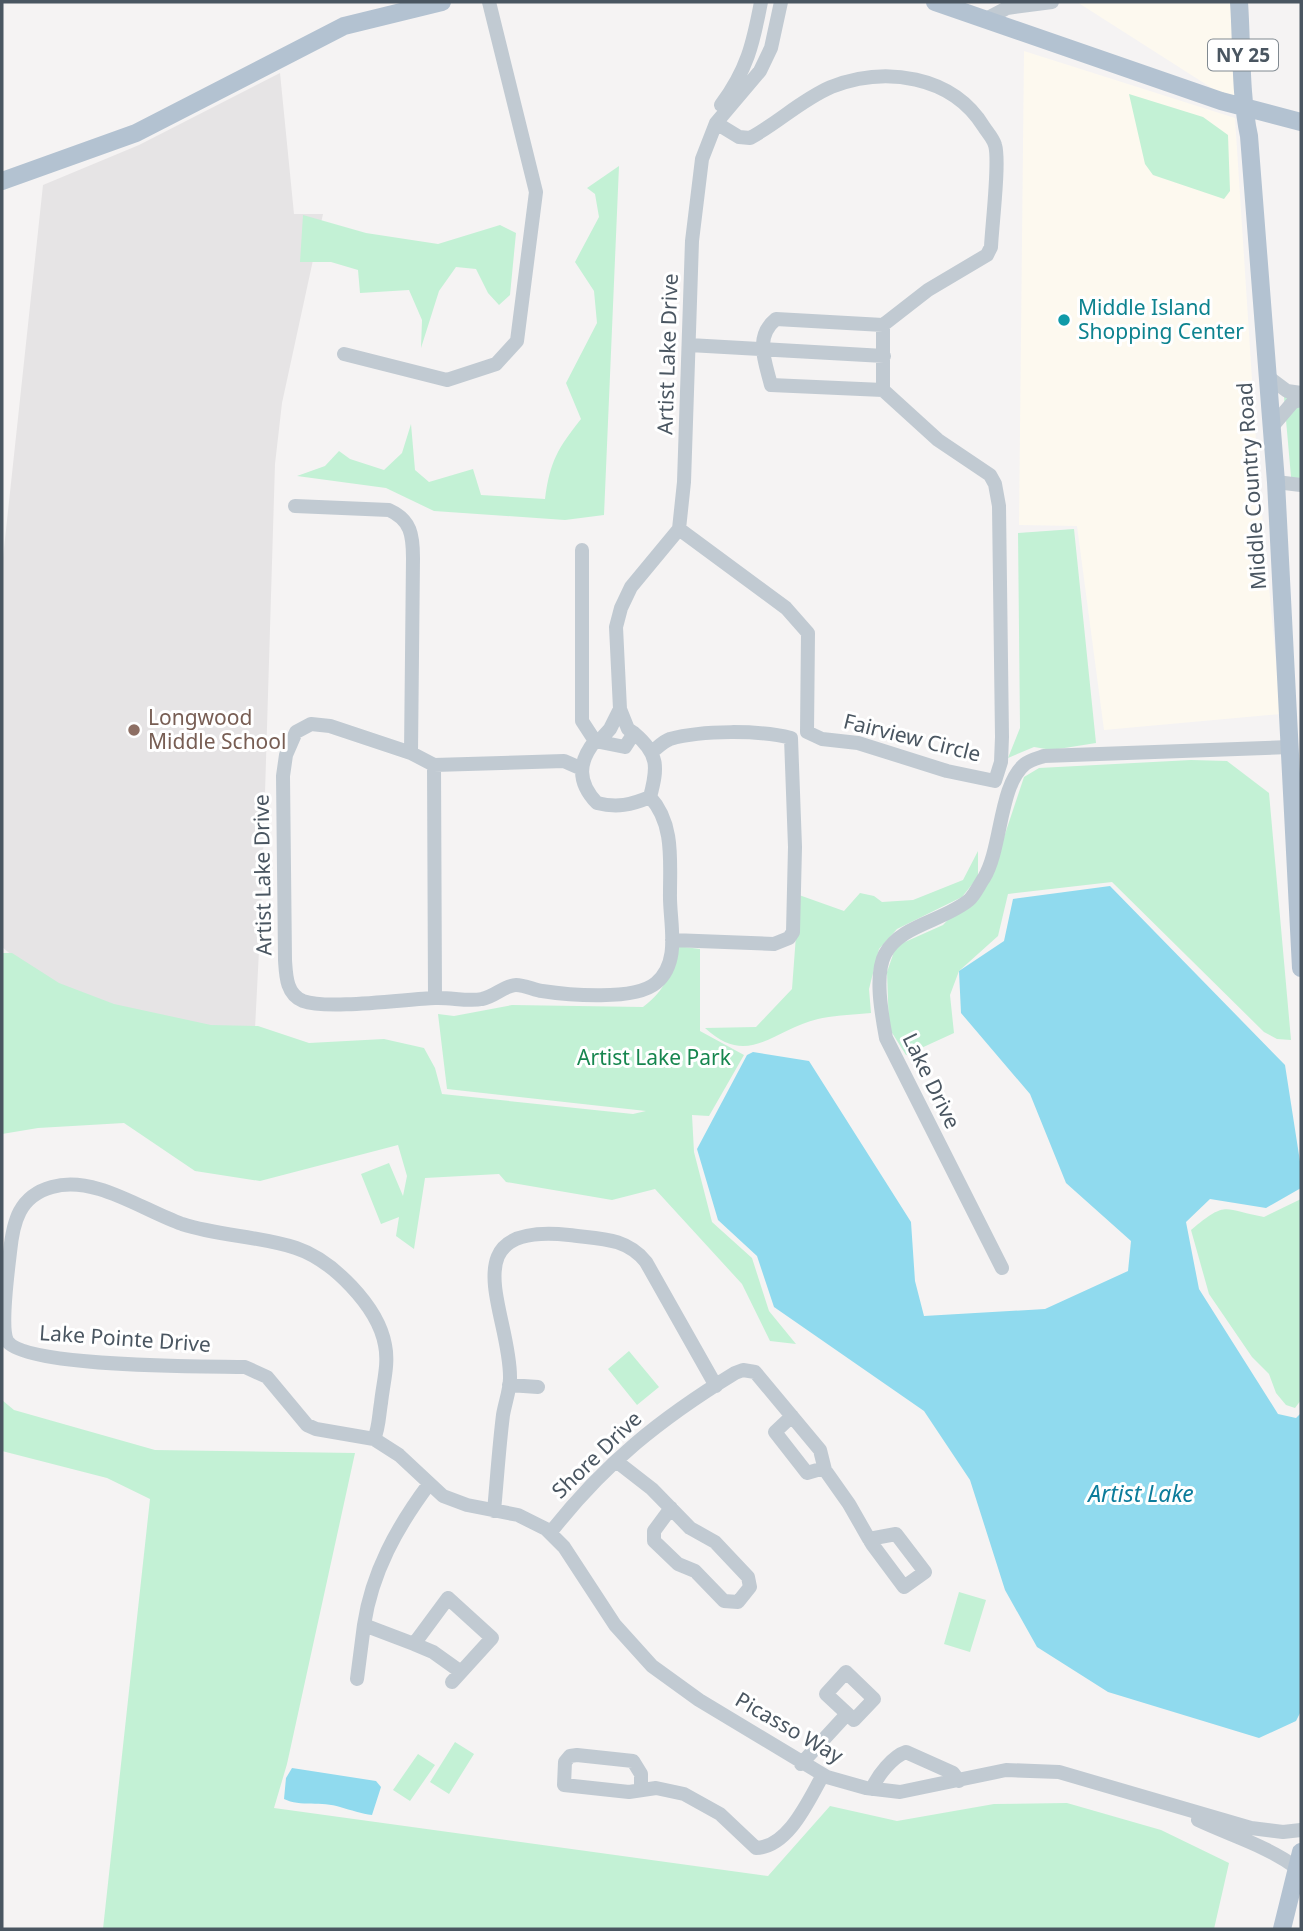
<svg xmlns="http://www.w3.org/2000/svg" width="1303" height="1931" viewBox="0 0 1303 1931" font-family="'Noto Sans',sans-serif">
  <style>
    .commercial { fill: #fdf9ef }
    .education { fill: #e6e4e5 }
    .green { fill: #c3f1d5 }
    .water { fill: #90daee }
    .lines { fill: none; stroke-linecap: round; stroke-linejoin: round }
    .minor { stroke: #c1cad2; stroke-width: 14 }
    .major { stroke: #b3c2d1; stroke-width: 18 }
    .culture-dot { fill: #0f9aa8; stroke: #fff; stroke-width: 2.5 }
    .education-dot { fill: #8d6e63; stroke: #fff; stroke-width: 2.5 }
    .labels { text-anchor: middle; stroke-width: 6; stroke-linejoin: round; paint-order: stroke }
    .shield { fill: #fff; stroke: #808990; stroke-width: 2 }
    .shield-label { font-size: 19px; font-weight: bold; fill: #4a5661 }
    .culture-label { font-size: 21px; fill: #0d838f; stroke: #fff; text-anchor: start }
    .street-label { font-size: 21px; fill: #4a5661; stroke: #fff }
    .education-label { font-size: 21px; fill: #785e54; stroke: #fff; text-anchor: start }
    .park-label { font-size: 21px; fill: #17864f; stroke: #fff }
    .water-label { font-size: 23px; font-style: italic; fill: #0c7c9b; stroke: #fff }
  </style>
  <rect width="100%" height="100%" fill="#f5f3f3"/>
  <path class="commercial" d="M 1077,2 L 1235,2 L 1243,108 Z
    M 1024,51 L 1235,118 L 1258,472 L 1281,714 L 1104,730 L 1077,526 L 1019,525 Z"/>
  <path class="education" d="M 280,73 L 294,214 L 323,214 L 282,403 L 275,464 L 262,892 L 253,1068 L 241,1091 L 25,966 L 2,947 L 2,567 L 43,185 L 139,145 Z"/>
  <path class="green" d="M 1129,94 L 1203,117 L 1228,135 L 1230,191 L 1224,199 L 1153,175 L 1145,164 Z
    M 619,166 L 604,515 L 565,520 L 434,511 L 386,488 L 297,476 L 325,466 L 339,451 L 350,459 L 384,470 L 402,453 L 411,424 L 415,470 L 429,482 L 473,469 L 481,495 L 545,499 C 550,461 558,448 581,419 L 566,383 L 597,323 L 594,291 L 575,262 L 599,217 L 595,194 L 587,188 Z
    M 303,215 L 366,233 L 438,244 L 500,225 L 516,233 L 510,295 L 499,305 L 488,293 L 476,269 L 456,267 L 439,291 L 421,348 L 422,320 L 409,290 L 360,293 L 358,270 L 331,262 L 300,262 Z
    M 1283,386 L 1301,389 L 1301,490 L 1292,488 Z
    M 1074,529 L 1096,743 L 1052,750 L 1034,747 L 1008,758 L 1020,728 L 1018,533 Z
    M 1191,760 L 1227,761 L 1269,793 L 1291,1040 L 1277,1039 L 1264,1032 L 1112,882 L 1008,894 L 998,936 L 959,971 L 950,995 L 954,1033 L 906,1055 L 889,1028 L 887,972 L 896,946 L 943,925 L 992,873 L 1024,777 L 1039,768 Z
    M 978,851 L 978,877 L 962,897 L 897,929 L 879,949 L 869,989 L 871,1013 C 854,1015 835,1015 818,1019 C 773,1030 748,1068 705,1028 L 756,1027 L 792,989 L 799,895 L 844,911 L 860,893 L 874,896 L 882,902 L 913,900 L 963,880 Z
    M 677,946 L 700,949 L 700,1031 L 744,1055 L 709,1116 L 692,1115 L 694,1152 L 712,1222 L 752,1258 L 769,1311 L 796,1344 L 770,1341 L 742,1284 L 655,1189 L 612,1200 L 506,1182 L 499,1174 L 425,1178 L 414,1249 L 396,1236 L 399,1217 L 381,1224 L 361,1174 L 389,1163 L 403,1196 L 407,1176 L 398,1145 L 260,1181 L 195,1171 L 124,1123 L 38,1128 L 2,1134 L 2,953 L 12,953 L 59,983 L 114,1004 L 211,1025 L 258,1026 L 309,1043 L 384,1039 L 424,1048 L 435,1068 L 442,1094 L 633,1114 L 646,1111 L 447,1089 L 438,1014 L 454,1016 L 512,1005 L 643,1007 C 666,990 671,973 677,946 Z
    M 1301,1199 L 1301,1400 L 1295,1408 L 1286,1405 L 1276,1393 L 1269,1374 L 1252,1357 L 1209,1294 L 1191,1230 C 1227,1200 1222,1209 1264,1217 Z
    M 629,1351 L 659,1387 L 637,1405 L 608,1369 Z
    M 2,1400 L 14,1410 L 155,1450 L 355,1453 L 287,1764 L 274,1808 L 768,1876 L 830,1806 L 897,1821 L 994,1804 L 1067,1803 L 1161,1830 L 1229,1863 L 1214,1929 L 103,1929 L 150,1499 L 107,1478 L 2,1451 Z
    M 959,1592 L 986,1600 L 970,1652 L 944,1644 Z
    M 455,1742 L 474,1754 L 449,1794 L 430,1782 Z
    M 418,1754 L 435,1765 L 410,1801 L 393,1790 Z"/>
  <path class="water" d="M 1110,886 L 1285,1065 L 1301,1168 L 1301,1188 L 1266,1208 L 1210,1199 L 1186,1222 L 1199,1289 L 1278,1414 L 1296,1418 L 1301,1413 L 1301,1711 L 1296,1721 L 1259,1738 L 1108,1692 L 1037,1647 L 1005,1590 L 970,1480 L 924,1411 L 774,1307 L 757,1256 L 718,1220 L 697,1149 L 747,1055 L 753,1052 L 809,1061 L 911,1222 L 915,1281 L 924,1316 L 1045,1309 L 1128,1271 L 1131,1241 L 1066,1183 L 1030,1094 L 961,1013 L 959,971 L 1004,941 L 1013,899 Z
    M 292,1768 L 376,1781 L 381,1787 L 372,1815 C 362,1814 351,1810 340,1807 C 322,1801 300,1807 284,1799 L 286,1778 Z"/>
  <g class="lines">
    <path class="minor" d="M 986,19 L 1007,8 L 1052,2
      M 721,105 C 747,70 753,44 761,2
      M 689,345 L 884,356
      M 344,354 L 447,380 L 496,364 L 517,341 L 536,192 L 489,2
      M 1267,376 L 1287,391 L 1301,393
      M 883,390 L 883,325
      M 1271,428 L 1293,402 L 1301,400
      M 1276,482 L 1301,485
      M 295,506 L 389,510 C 411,520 413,535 413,558 L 411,753
      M 679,529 L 786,608 L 808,633 L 807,732 L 822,739 L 858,743 L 947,771 L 995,781 L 1001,762 L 1002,737 L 999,506 L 995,484 L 990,475 L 938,440 L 883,390 L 771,385 C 765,361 754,337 776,319 L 883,325 L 928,290 L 987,255 L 991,247 C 992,225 1000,161 995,145 C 993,138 987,132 984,127 C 952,75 885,66 831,87 C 801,100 778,123 750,138 L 739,137 L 716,123
      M 582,550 L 582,721 L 595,741
      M 620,709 L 616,627 L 621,608 L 631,587 L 679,529 L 684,482 L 692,241 L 702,159 L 716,123 L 760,71 L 771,48 L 781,2
      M 634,733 C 659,754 658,767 650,797 C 631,805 617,808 597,803 C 577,782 578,762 595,741 L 625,747 Z
      M 600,740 L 610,729 L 620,709 L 628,729 L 634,733
      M 653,751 C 658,747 664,741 670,739 C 702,730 760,730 791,738 L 795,847 L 793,932 L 789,938 L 774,944 L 672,940
      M 434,765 L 435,998
      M 580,768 L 564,761 L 434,765 L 411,753 L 330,726 L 311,724 L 296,732 L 286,755 L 283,776 L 285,960 C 286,975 286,994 303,1001 C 327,1010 406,999 435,998 C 450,997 468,1002 482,999 C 494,997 505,985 516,985 C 525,985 534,990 542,991 C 568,995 635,1001 656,983 C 682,961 669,922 670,893 C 670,860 674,823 650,797
      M 1002,1268 L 886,1038 C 882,1016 874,975 885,954 C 900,925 944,921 969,900 C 975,895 979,885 984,878 C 1002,848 999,785 1025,764 C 1030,760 1038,758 1044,756 L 1290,747
      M 509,1385 L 538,1387
      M 792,1416 L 775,1432 L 807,1473 L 824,1468
      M 374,1439 C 379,1428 379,1414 381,1403 C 383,1383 389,1364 385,1345 C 378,1306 332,1260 296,1248 C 259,1236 219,1236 182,1224 C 142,1210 95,1175 52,1187 C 19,1196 13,1222 10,1252 C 8,1271 0,1326 7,1341 C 26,1368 206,1366 245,1367 L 267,1377 L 307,1425 L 316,1429 L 374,1439 L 399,1455 L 443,1496 L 467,1505 L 518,1515 L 546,1529 L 564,1547 L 615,1625 L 652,1666 L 699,1700 L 827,1777 L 866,1788 L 900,1792 L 1006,1770 L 1059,1772 L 1251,1828 L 1283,1832 L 1301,1830
      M 616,1461 L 652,1489 L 690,1528 L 715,1542 L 748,1577 L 750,1587 L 738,1602 L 724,1601 L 695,1571 L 678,1564 L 654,1541 L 654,1531 L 671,1508
      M 429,1484 C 397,1527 372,1572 364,1625 L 414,1644 L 448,1598 L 492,1638 L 452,1682
      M 494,1511 C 497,1479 499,1447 503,1415 C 505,1403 510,1390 510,1378 C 511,1314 448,1222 569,1235 C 599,1239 626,1237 646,1262 L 716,1386
      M 550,1533 C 605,1463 660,1419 735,1373 L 743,1370 L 755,1372 L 820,1450 L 825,1470 L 849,1504 L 869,1539 L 872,1544 L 904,1587 L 925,1572 L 896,1534 L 869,1539
      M 414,1644 L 433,1652 L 461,1672
      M 846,1672 L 874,1699 L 854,1720 L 826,1694 Z
      M 357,1679 L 364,1625
      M 801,1764 L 847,1714
      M 641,1789 L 641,1774 L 633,1761 L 577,1755 L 570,1756 L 565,1762 L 564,1785 L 629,1792 L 656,1788 L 684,1794 L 720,1814 L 756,1848 C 789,1847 809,1799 823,1775
      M 872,1789 C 877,1776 893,1756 906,1752 L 953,1773 L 959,1781
      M 1198,1820 C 1232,1836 1267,1846 1297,1868"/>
    <path class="major" d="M 935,2 L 1221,101 L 1301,122
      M 1239,2 C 1242,44 1240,95 1249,136 L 1276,482 L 1301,968
      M 2,181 L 136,133 L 344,26 L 442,2
      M 1282,1929 L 1301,1852"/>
  </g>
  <circle class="culture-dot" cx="1064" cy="320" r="7"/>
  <circle class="education-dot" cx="134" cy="730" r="7"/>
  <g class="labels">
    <rect class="shield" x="1208" y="39.5" width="70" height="31" rx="5"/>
    <g class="shield-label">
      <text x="1243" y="62">NY 25</text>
    </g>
    <g class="culture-label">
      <text x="1078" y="315">Middle Island<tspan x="1078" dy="24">Shopping Center</tspan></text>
    </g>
    <g class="street-label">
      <text transform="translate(668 354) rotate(-88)" y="7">Artist Lake Drive</text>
      <text transform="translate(1252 486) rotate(-94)" y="7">Middle Country Road</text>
      <text transform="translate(912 738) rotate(14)" y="7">Fairview Circle</text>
      <text transform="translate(263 875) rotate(-91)" y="7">Artist Lake Drive</text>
      <text transform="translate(931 1081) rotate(64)" y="7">Lake Drive</text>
      <text transform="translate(125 1339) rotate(4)" y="7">Lake Pointe Drive</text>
      <text transform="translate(597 1455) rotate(-44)" y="7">Shore Drive</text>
      <text transform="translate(789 1728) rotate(30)" y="7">Picasso Way</text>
    </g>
    <g class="education-label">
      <text x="148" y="725">Longwood<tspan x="148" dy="24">Middle School</tspan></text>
    </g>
    <g class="park-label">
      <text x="654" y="1065">Artist Lake Park</text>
    </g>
    <g class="water-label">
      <text x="1141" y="1502">Artist Lake</text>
    </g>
  </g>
  <rect width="1303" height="1931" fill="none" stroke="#4a5661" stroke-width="7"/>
</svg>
